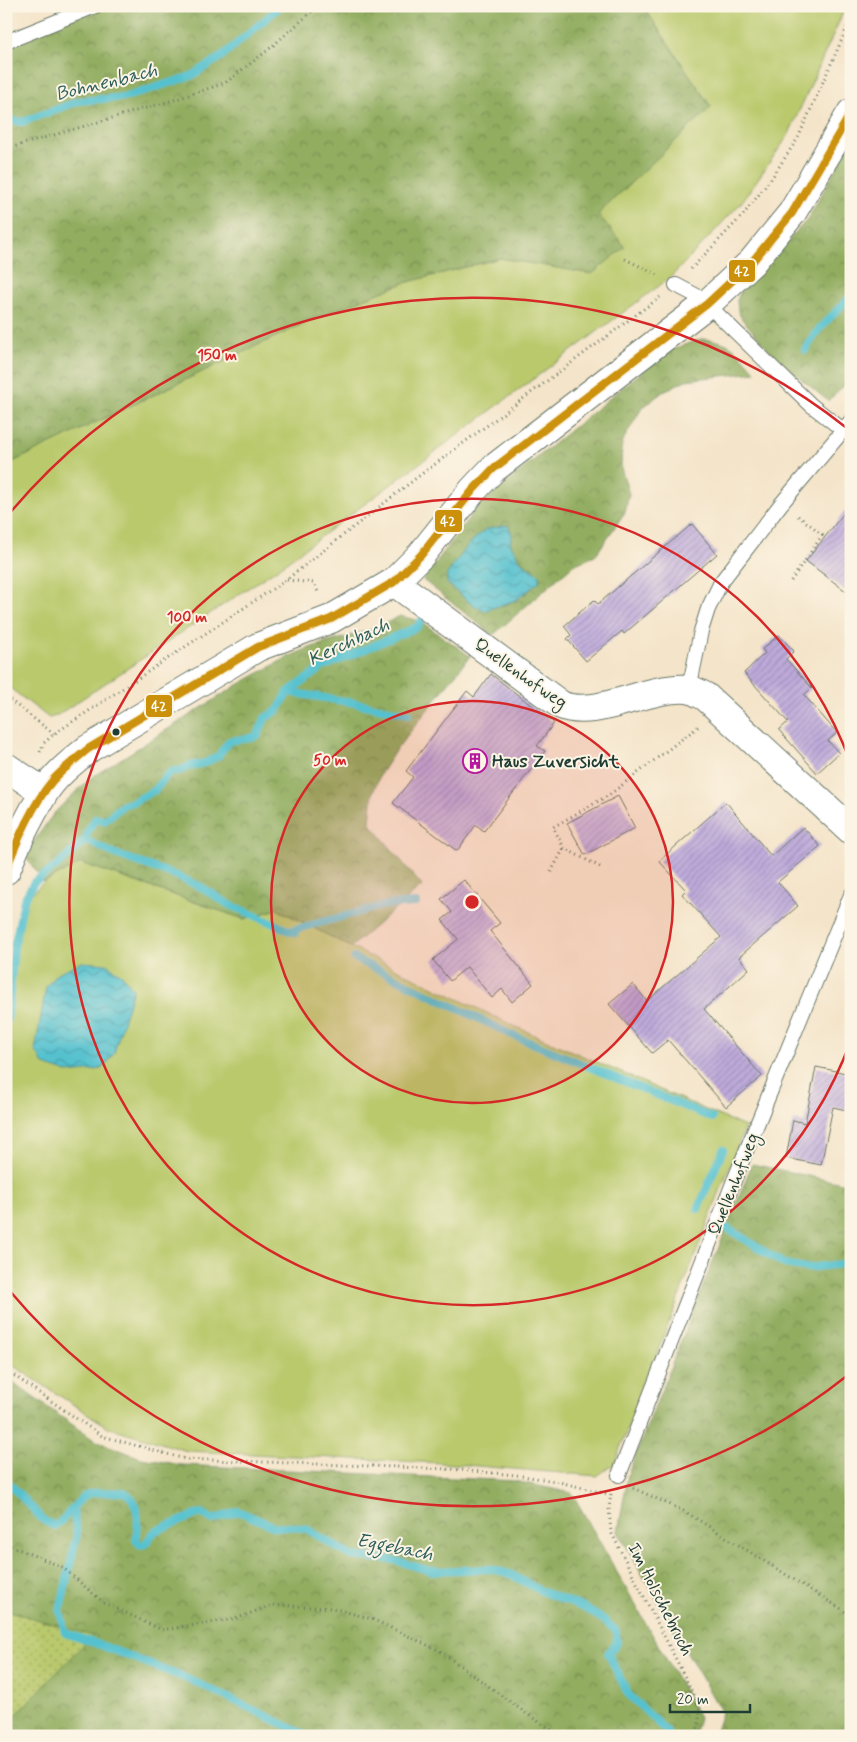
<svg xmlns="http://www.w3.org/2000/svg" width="857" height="1742" viewBox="0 0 857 1742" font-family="Mynerve,sans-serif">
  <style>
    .grass { fill: #b9c96c; stroke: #6c8350 }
    .forest { fill: url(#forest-crowns); stroke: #58754a; fill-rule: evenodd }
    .park { fill: url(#park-dots); stroke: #6c8350 }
    .water { fill: url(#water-waves); stroke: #3a7f82 }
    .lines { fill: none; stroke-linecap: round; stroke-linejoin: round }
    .stream { stroke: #55c1cf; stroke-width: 8 }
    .building { fill: url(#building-hatch) }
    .lane-casing { stroke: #6a7768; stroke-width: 16 }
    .street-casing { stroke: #6a7768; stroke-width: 30 }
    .path { stroke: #6a7768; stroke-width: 3; stroke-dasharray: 1 4; stroke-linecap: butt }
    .lane { stroke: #fff; stroke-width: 14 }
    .street { stroke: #fff; stroke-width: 28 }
    .bus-1-casing { stroke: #fcf5e5; stroke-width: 11 }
    .bus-1 { stroke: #cc910a; stroke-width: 8 }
    .ring { fill: none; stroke: #d62828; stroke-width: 2.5 }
    .bus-dot { fill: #1f3d34; stroke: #fcf5e5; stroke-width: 2 }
    .labels { text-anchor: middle; stroke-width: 4; stroke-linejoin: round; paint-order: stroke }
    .street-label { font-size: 18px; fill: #1f3d34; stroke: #fcf5e5 }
    .poi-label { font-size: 18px; font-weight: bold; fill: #1f3d34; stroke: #fcf5e5; text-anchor: start }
    .water-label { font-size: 19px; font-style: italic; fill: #2c5e5b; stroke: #fcf5e5 }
    .centre { fill: #d62828; stroke: #fcf5e5; stroke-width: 2.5 }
    .ring-label { font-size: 15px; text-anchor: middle; font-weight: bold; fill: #d62828; stroke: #fcf5e5; stroke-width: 4; stroke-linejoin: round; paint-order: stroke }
    .line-badge { stroke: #fcf5e5; stroke-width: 2 }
    .badge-label { font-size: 14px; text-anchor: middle; font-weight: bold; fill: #fff }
  </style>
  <defs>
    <pattern id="forest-crowns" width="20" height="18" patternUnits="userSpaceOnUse" patternTransform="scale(1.25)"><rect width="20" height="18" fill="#92ad60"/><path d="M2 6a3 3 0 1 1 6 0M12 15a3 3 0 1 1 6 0" fill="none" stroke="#778e50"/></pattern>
    <pattern id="park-dots" width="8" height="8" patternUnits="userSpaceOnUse" patternTransform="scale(1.25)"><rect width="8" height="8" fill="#b9c96c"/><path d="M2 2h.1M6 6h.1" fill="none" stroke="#96a45a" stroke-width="1.8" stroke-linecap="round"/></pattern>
    <pattern id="water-waves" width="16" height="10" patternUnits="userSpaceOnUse" patternTransform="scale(1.25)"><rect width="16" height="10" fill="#55c1cf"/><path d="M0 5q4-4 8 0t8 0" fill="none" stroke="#469ea9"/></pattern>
    <pattern id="building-hatch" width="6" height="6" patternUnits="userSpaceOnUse" patternTransform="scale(1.25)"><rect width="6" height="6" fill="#bfabdc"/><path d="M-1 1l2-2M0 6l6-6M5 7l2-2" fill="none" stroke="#9b8cb3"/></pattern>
  </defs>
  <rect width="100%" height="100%" fill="#fcf5e5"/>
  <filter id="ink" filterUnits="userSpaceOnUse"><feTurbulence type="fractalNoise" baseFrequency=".02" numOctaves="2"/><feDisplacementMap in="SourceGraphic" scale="10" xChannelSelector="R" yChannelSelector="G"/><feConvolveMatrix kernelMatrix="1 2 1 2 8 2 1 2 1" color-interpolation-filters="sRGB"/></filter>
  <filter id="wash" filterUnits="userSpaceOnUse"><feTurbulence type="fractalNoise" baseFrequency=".0096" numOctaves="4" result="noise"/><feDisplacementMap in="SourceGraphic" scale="20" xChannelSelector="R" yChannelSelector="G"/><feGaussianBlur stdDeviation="1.12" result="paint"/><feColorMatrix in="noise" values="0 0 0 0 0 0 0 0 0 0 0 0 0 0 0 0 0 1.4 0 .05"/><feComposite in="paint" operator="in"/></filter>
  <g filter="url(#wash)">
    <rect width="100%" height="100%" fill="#f4e4c9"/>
    <path class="grass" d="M 643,6 L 846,6 L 788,136 L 741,203 L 671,277 L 277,569 L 56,716 L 49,718 L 6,685 L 6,465 L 313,319 L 404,283 L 500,258 L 592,274 L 598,214 L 711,107 Z
      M 81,863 L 244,919 L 277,909 L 351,947 L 512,1025 L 745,1127 L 614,1464 L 597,1476 L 441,1463 L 187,1451 L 108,1427 L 6,1361 L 6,988 L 13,937 L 30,895 L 44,882 Z"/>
    <path class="forest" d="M 82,6 L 643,6 L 711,107 L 598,214 L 625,247 L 592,274 L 500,258 L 404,283 L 313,319 L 6,465 L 6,34 Z
      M 851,141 L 851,379 L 828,401 L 776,358 L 742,319 L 738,311 L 737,300 L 741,291 L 808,219 Z
      M 701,339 C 734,341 736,350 756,372 L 686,380 L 664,391 L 642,408 L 622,442 L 621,468 L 629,494 L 625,512 L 595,556 L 573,565 L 493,635 L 423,580 L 477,507 L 667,351 ZM 512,534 C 511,537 510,540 510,543 C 512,553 524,565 533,569 L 529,591 L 516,600 L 500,607 L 469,602 L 447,583 Z
      M 400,616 L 420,621 L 470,656 L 395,751 L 381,773 L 373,792 L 370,823 L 422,886 L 351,947 L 277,909 L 244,919 L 81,863 L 44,882 L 24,855 L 54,813 L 89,779 L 236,686 L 288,657 L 312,647 L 374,629 Z
      M 752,1164 L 851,1185 L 851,1736 L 714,1736 L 722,1713 L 618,1532 L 628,1474 Z
      M 6,1378 L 94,1440 L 141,1458 L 182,1465 L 515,1481 L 572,1493 L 699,1717 L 694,1736 L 6,1736 L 6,1725 L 91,1636 L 6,1610 Z"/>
    <path class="park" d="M 6,1610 L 92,1636 L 6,1725 Z"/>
    <path class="water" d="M 508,525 L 512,534 L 510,543 L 520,561 L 540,575 L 539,582 L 516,600 L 484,611 L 469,602 L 447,583 L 447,574 L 469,544 L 486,529 Z
      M 82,962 L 107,964 L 123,976 L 133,989 L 114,1053 L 105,1066 L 96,1070 L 68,1073 L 44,1065 L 35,1050 L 46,987 L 57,973 Z"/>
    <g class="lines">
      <path class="stream" d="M 6,120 L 22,122 L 79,101 L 126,97 L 191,76 L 221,57 L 281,6
        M 805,350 L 819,329 L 851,296
        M 288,692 L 355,703 L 409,714
        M 85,840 L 115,854 L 177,876 L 201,887 L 228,904 L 295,933
        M 289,931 L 386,905 L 416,903
        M 354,958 L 510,1034 L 712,1118
        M 6,1022 L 8,1016 L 14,947 L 24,900 L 34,882 L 57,866 L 85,840 L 89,829 L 96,818 L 104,821 L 123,805 L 133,802 L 155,790 L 167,775 L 173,771 L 179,771 L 190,766 L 205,763 L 218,756 L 229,741 L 251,738 L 258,735 L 265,718 L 278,710 L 288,692 L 323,667 L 417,627 L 422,620
        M 6,1072 C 10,1080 9,1086 6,1094
        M 698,1209 L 723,1150
        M 727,1228 L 784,1264 L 807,1268 L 851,1263
        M 6,1480 L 43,1520 L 54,1526 C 68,1519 74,1501 88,1494 C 95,1491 115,1493 124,1492 C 140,1500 139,1525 136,1540 L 140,1545 L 145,1544 L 155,1531 L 201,1513 L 213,1520 L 238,1511 L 275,1527 L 288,1526 L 307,1529 L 351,1556 L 393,1560 L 431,1571 L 492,1569 L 510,1574 L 541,1591 L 584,1608 L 604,1620 L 616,1631 L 617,1643 L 608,1653 L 628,1694 L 667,1732
        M 73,1510 L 77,1534 L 60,1610 L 65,1633 L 103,1646 L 195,1682 L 308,1736"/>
    </g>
    <g id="blocks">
      <path class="building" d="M 851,504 L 851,595 L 806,561 Z
        M 692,524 L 717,554 L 624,634 L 622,631 L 586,661 L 567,639 L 571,635 L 564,626 L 594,600 L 598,604 Z
        M 779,635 L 794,651 L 786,659 L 812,688 L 804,695 L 837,733 L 828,741 L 839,753 L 817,773 L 779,730 L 788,722 L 744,673 L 765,653 L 762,649 Z
        M 491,674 L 554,723 L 537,746 L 545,751 L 484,831 L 476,825 L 457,851 L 393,803 L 413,777 L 406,771 L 467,691 L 474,697 Z
        M 618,796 L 635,828 L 585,855 L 567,823 Z
        M 726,802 L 771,856 L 803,827 L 820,846 L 778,882 L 798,906 L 739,957 L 749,969 L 704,1009 L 762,1076 L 726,1107 L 668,1040 L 652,1053 L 609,1004 L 633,984 L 647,1001 L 721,937 L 682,894 L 686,890 L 659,861 Z
        M 464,880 L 500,923 L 490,931 L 533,984 L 512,1002 L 502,989 L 492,998 L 467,967 L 450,981 L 433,960 L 458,939 L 442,920 L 452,912 L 441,899 Z
        M 816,1067 L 851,1074 L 851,1086 L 846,1110 L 833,1107 L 821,1165 L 786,1158 L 793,1120 L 805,1123 Z"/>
    </g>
  </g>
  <g filter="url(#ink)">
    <use href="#blocks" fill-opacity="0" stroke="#6a7768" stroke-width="1"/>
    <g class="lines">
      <defs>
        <path id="lane" d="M 6,42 L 95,6
          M 676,285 L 697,296 L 707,304 L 811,405 L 843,430
          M 689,689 L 701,631 L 708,609 L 721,582 L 781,504 L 851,421
          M 619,1475 L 733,1183 L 851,895"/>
        <path id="street" d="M 394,582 L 561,705 C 596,720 649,685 688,689 C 694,690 700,694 706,697 L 851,830
          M 6,767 L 44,792
          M 6,870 C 16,844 29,817 44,793 C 54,776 72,762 88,749 L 258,647 L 331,619 L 394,582 L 421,555 L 473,490 L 493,469 L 707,304 L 752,262 L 792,213 L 851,113"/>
      </defs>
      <use href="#lane" class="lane-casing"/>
      <use href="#street" class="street-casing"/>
      <path class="path" d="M 6,149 L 177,99 L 225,83 L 268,50 L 318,6
        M 625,259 L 658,275
        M 691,269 L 743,215 L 771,179 L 798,138 L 851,19
        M 798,516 L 825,536
        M 287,580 L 314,583 L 319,594
        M 791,581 L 823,534
        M 6,697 L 54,734
        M 40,752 L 44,743 L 54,734 L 286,580 L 415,479 L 660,297
        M 600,867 L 564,848 L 553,827 L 609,795 L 699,726
        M 551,872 L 564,848
        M 6,1370 L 102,1436 L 185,1459 L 450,1469 L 516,1475 L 555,1481 L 608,1494
        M 633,1488 L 684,1511 L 851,1615
        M 611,1494 L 609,1508 L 611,1532 L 685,1677 L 700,1710 L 697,1736
        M 6,1544 L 62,1567 L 103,1602 L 162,1630 L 235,1619 L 273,1605 L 332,1608 L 372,1619 L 440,1651 L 527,1714 L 561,1736"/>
      <use href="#lane" class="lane"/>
      <use href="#street" class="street"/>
      <defs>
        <path id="bus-1" d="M 6,869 C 18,839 32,805 53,780 C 64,768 76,759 88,749 L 258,647 L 331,619 L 394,582 L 421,555 L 473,490 L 493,469 L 707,304 L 752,262 L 792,213 L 851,113"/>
      </defs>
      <use href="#bus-1" class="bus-1-casing"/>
      <use href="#bus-1" class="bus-1"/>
    </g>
  </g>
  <circle cx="472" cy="902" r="201" fill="#d62828" fill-opacity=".12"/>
  <g class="ring">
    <circle cx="472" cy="902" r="201"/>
    <path d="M851 1040A403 403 0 1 1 851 764"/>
    <path d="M848 1375A604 604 0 0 1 9 1290M9 514A604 604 0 0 1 848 429"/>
  </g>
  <defs>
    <symbol id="building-ring" viewBox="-11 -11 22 22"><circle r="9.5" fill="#fcf5e5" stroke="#b5179e" stroke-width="1.5"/><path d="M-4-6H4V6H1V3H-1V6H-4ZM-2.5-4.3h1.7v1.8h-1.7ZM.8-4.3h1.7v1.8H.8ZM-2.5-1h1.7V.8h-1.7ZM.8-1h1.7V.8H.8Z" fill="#b5179e"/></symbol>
  </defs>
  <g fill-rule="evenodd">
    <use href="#building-ring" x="461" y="747" width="28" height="28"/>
  </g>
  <circle class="bus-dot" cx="116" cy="732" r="4.5"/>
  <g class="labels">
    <g class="street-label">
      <text transform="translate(521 673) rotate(35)" y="6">Quellenhofweg</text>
      <text transform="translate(733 1184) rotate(-68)" y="6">Quellenhofweg</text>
      <text transform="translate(661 1599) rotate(63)" y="6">Im Holschebruch</text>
    </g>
    <g class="poi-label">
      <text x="492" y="767">Haus Zuversicht</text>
    </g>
    <g class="water-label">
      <text transform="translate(106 81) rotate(-14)" y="7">Bohnenbach</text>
      <text transform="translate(348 641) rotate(-25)" y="7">Kerchbach</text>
      <text transform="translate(395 1546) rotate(11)" y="7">Eggebach</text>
    </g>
  </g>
  <circle cx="472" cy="902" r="8" class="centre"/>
  <g class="ring-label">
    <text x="217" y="360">150 m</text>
    <text x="187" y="622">100 m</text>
    <text x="330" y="765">50 m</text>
  </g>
  <g class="line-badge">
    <rect x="728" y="259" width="28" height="24" rx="5" fill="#cc910a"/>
    <rect x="434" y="509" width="29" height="24" rx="5" fill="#cc910a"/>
    <rect x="145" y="694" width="28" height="24" rx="5" fill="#cc910a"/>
  </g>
  <g class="badge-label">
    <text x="742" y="276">42</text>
    <text x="448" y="526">42</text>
    <text x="159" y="711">42</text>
  </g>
  <rect width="857" height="1742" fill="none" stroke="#fcf5e5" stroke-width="25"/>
  <path d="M670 1704v8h80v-8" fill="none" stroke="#1f3d34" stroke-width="2.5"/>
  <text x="677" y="1704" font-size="15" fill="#1f3d34" stroke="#fcf5e5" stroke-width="4" paint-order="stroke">20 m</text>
</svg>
